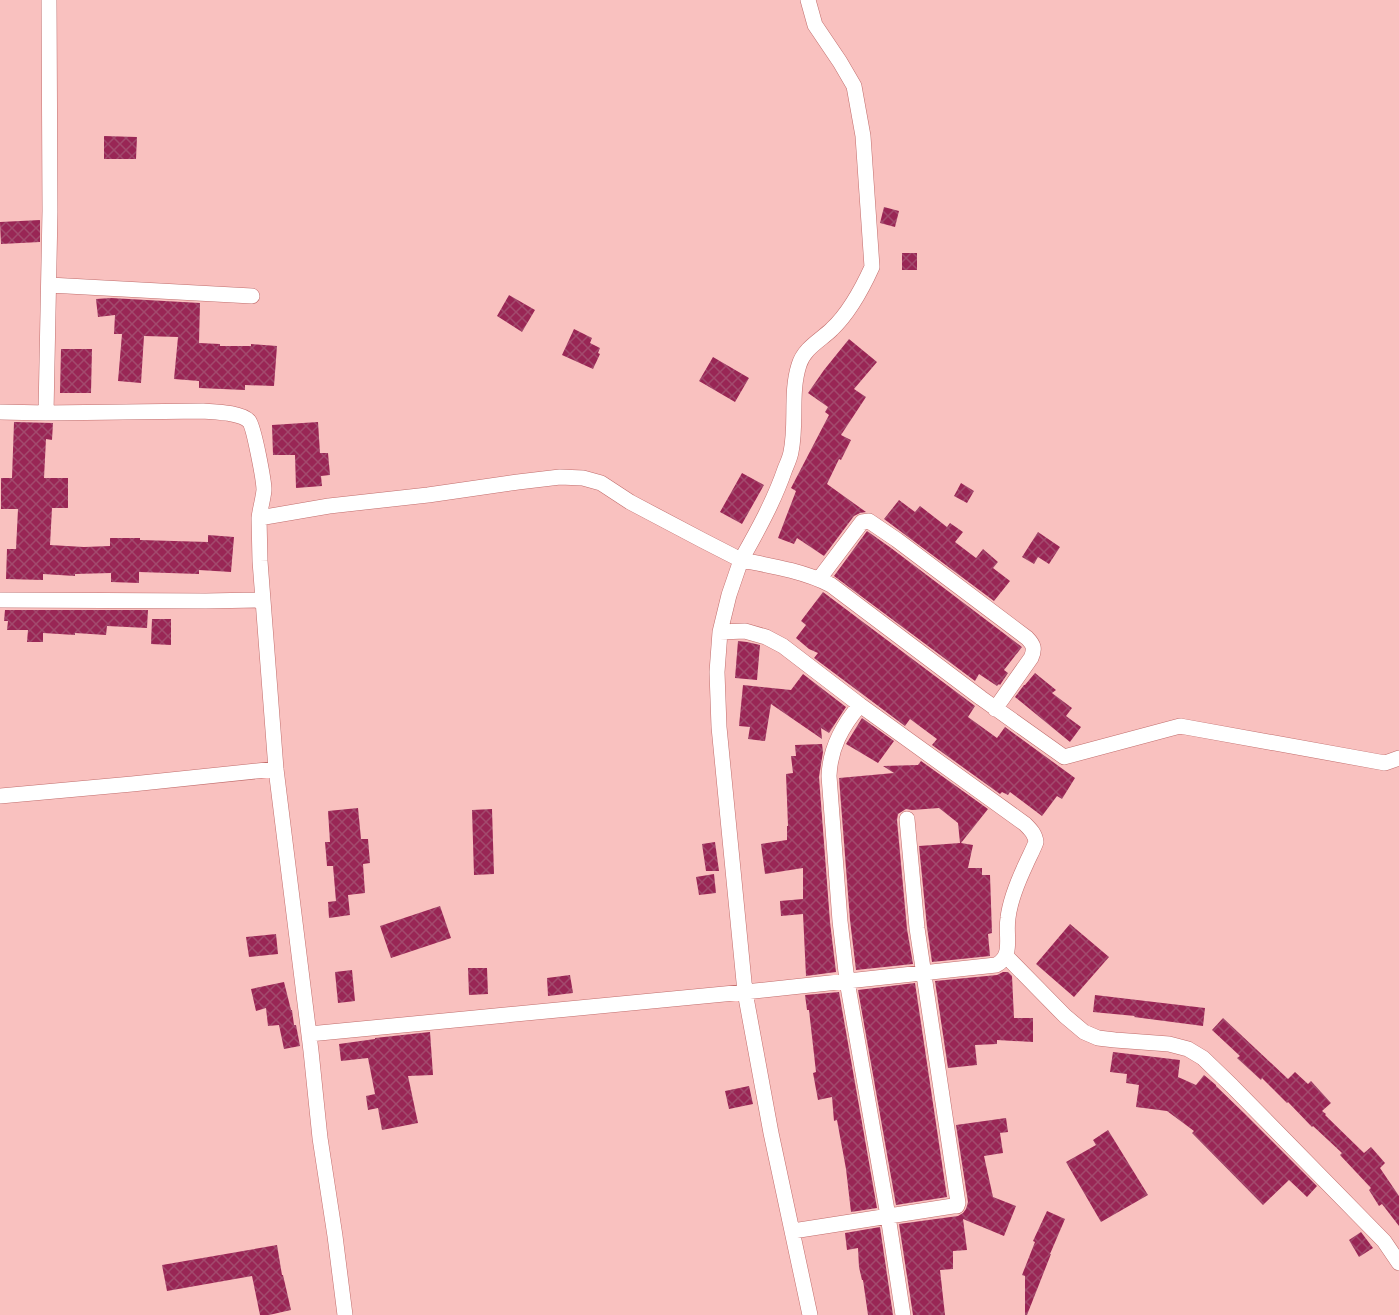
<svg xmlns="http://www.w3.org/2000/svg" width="1399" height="1315" viewBox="0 0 1399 1315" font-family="Ubuntu,sans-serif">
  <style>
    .building { fill: url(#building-cross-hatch) }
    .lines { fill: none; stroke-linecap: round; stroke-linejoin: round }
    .street-casing { stroke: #c16d6c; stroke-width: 16 }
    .street { stroke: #fff; stroke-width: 15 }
  </style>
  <defs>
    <pattern id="building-cross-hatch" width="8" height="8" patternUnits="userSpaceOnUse" patternTransform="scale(1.5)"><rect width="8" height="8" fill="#992655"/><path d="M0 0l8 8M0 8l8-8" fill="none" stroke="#a24a6d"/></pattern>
  </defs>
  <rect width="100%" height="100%" fill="#f9c1bf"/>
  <path class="building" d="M 104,136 L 137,137 L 136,159 L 104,159 Z
    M 884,207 L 899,211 L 895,227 L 880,223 Z
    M 40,220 L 40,242 L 1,244 L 0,222 Z
    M 902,253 L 917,253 L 917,270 L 902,270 Z
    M 509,295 L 535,310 L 522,332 L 497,316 Z
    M 111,298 L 200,303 L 199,343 L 220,344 L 220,346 L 251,346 L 251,344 L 277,346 L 274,386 L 245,385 L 245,390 L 199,388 L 199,381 L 174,379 L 178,337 L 144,336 L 141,383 L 118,381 L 122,334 L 114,334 L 115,315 L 98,317 L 96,299 Z
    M 574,329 L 592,338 L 590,343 L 600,348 L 598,353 L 600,354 L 593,369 L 562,355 Z
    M 849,339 L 877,362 L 854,389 L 866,397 L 841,435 L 851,440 L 841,460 L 839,459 L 827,484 L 866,512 L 860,513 L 854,516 L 824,556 L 797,538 L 794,544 L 778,538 L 796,491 L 791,488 L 829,415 L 825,412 L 828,407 L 808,393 L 824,370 Z
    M 61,349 L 92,349 L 91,393 L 60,393 Z
    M 713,357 L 749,378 L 735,402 L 699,381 Z
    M 14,422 L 53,423 L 52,440 L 46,439 L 44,478 L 68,478 L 68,508 L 52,508 L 50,545 L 84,547 L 110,546 L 110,538 L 140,538 L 140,540 L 208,542 L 208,535 L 234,537 L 231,572 L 199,570 L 199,574 L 139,572 L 139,583 L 111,582 L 111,573 L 75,574 L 75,576 L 43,574 L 43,580 L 6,579 L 7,549 L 16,549 L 18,509 L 1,509 L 1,478 L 12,478 Z
    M 318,422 L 320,453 L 328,453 L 330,475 L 321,476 L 322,486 L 296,488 L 295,455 L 273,455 L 272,425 Z
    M 742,473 L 764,485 L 742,524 L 720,512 Z
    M 961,483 L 974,491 L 967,503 L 954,496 Z
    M 899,500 L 915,512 L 920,506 L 947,527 L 950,523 L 963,532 L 955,542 L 976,558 L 983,549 L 998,562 L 993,568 L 1010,581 L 994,601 L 884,519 Z
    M 867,531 L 891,548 L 1022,647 L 1004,670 L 1008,673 L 1000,685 L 999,684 L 997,686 L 979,674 L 975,681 L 834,576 Z
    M 1038,532 L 1060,547 L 1049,564 L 1038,557 L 1034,564 L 1022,557 Z
    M 823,592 L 975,706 L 968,717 L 997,738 L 1005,727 L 1075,778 L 1062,799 L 1057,796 L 1042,816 L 1010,792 L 1008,795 L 1002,792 L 1000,794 L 932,745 L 937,739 L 910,719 L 905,726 L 814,658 L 818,653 L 809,649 L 796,638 L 806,625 L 801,621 Z
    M 5,610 L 148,610 L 147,628 L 107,626 L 106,635 L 75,633 L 75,635 L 43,633 L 43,642 L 27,642 L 28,630 L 7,630 L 8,621 L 4,621 Z
    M 152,619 L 171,619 L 171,645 L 151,644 Z
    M 738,641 L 747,642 L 760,645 L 757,680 L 735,678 Z
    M 1035,673 L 1056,690 L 1052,693 L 1072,708 L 1066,716 L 1081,727 L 1070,742 L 1015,697 L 1024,685 L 1025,685 Z
    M 803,674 L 846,707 L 829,733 L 821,728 L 822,739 L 771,704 L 765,741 L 748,739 L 750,727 L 739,726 L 743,685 L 791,690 Z
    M 862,718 L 894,741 L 878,763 L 846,744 Z
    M 822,744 L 823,752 L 819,777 L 830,922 L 836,972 L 806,976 L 803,914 L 781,916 L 780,901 L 803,899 L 803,868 L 765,874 L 761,844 L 787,840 L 787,826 L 788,826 L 786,774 L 793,773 L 791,756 L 796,756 L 795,745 Z
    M 921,761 L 988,809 L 961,843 L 973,845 L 968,868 L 982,868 L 982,875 L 990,875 L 992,933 L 988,934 L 990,956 L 932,962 L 927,927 L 919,846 L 960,843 L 958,823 L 939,808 L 912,810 L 906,809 L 898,814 L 897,820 L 907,929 L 913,964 L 856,970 L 850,920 L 839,778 L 894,773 L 883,766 L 918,765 Z
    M 358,808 L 361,839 L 368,839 L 370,863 L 363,864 L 365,893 L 348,895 L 350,915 L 329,918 L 328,902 L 336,901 L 333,866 L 327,866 L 325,842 L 330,842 L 328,811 Z
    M 492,809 L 494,874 L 474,875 L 472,810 Z
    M 715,842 L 719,871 L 706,871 L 702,844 Z
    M 714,874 L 716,893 L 699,895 L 696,877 Z
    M 440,906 L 451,938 L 391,958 L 380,926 Z
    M 1070,924 L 1109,957 L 1074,997 L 1036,964 Z
    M 276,934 L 278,954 L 249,957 L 246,937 Z
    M 468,968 L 487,968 L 488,994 L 469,995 Z
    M 352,970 L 355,1001 L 338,1003 L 335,972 Z
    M 1003,972 L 1008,972 L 1012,976 L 1014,1018 L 1033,1018 L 1033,1042 L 997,1040 L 997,1044 L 975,1045 L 977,1065 L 948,1068 L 935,981 L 997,975 Z
    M 570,975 L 573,993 L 548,996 L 547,978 Z
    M 284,982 L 291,1010 L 292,1010 L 294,1025 L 296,1025 L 300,1046 L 284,1049 L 279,1025 L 268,1026 L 266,1008 L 256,1011 L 251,989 Z
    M 915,983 L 947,1197 L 896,1205 L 858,990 Z
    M 839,992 L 877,1208 L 851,1212 L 846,1169 L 837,1120 L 834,1121 L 832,1097 L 818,1100 L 813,1073 L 816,1072 L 809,1010 L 807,1010 L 805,995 Z
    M 1095,995 L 1205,1008 L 1203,1026 L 1134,1017 L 1135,1016 L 1093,1012 Z
    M 1223,1018 L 1288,1079 L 1295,1072 L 1308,1084 L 1311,1081 L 1331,1103 L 1322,1111 L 1326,1114 L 1325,1115 L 1364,1153 L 1371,1147 L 1385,1163 L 1380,1168 L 1399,1196 L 1399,1226 L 1382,1204 L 1379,1206 L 1369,1190 L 1371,1188 L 1340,1155 L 1342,1153 L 1313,1126 L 1312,1127 L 1288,1102 L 1287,1103 L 1262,1078 L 1261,1080 L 1237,1058 L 1240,1056 L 1212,1030 Z
    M 430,1032 L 433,1075 L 408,1076 L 418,1123 L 382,1130 L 378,1108 L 368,1110 L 366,1096 L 375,1094 L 368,1058 L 341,1061 L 339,1044 L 375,1039 L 375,1038 L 384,1037 Z
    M 1113,1052 L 1180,1060 L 1178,1077 L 1196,1085 L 1204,1075 L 1216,1085 L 1216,1086 L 1244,1113 L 1317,1186 L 1307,1197 L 1289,1180 L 1263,1205 L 1192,1133 L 1194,1131 L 1167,1111 L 1136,1107 L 1139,1085 L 1126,1083 L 1127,1074 L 1110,1072 Z
    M 749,1086 L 753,1104 L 729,1109 L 725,1091 Z
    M 1006,1118 L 1008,1132 L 1000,1133 L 1003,1153 L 984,1156 L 993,1197 L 1016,1206 L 1004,1236 L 963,1219 L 967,1250 L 953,1251 L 953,1269 L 940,1270 L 945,1315 L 913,1315 L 899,1224 L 958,1216 L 963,1213 L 966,1209 L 968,1202 L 956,1125 Z
    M 1108,1130 L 1148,1195 L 1101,1222 L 1066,1162 L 1096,1145 L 1093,1140 Z
    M 1047,1211 L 1065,1219 L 1050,1254 L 1051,1254 L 1027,1315 L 1025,1315 L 1025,1276 L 1022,1275 L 1035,1242 L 1033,1241 Z
    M 880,1227 L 893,1315 L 868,1315 L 863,1280 L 862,1280 L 859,1267 L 858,1248 L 847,1250 L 845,1233 Z
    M 1361,1232 L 1373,1248 L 1359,1257 L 1349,1240 Z
    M 277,1245 L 282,1275 L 283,1275 L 291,1310 L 269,1315 L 260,1315 L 252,1276 L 167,1291 L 162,1265 Z"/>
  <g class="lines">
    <defs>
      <path id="street" d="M 808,0 L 815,25 L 840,62 L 854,86 L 863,136 L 872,267 C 862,289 850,312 832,329 C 821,340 804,348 799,365 C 790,393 797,423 791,452 C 790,458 787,464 785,469 C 774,501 758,530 741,560 C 772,566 803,571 831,585 L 981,698 L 1064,757 L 1180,726 L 1385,763 L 1399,758
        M 49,285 L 252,296
        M 0,412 L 46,413 L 203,411 C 215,412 240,412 249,421 C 254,427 264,481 264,490 C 263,500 260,509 259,518 L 329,506 L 428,495 L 518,482 L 560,477 L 583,478 L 601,483 L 630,502 L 702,540 L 741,560 L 729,595 L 720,632 L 717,672 L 719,727 L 745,992 L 771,1133 L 810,1315
        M 46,413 L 50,211 L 49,0
        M 259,518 L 260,561 L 276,769 L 311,1051 L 320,1138 L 335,1236 L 345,1315
        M 819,579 L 862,522 L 869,521 L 897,540 L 1027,638 C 1034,645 1035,649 1031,658 L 995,709
        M 0,600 L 206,601 L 263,600
        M 860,705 C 842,726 830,748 829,776 L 840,921 L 847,981 L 888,1216 L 903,1315
        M 0,796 L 132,784 L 276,769
        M 1006,956 L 1065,1016 L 1084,1032 L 1098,1038 L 1115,1040 L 1169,1044 L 1188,1049 L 1203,1058 L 1232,1086 L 1384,1241 L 1399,1263
        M 309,1034 L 745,992 L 996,965 C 1014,956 1005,936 1008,918 C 1010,900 1018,881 1026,864 C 1029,857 1033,850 1036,842 C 1035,834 1031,830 1025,824 L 860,705 L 783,646 L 766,637 L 745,631 L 720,632
        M 793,1231 L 953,1206 L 957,1206 L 958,1203 L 917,928 L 907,819"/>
    </defs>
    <use href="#street" class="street-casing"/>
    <use href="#street" class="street"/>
  </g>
</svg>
